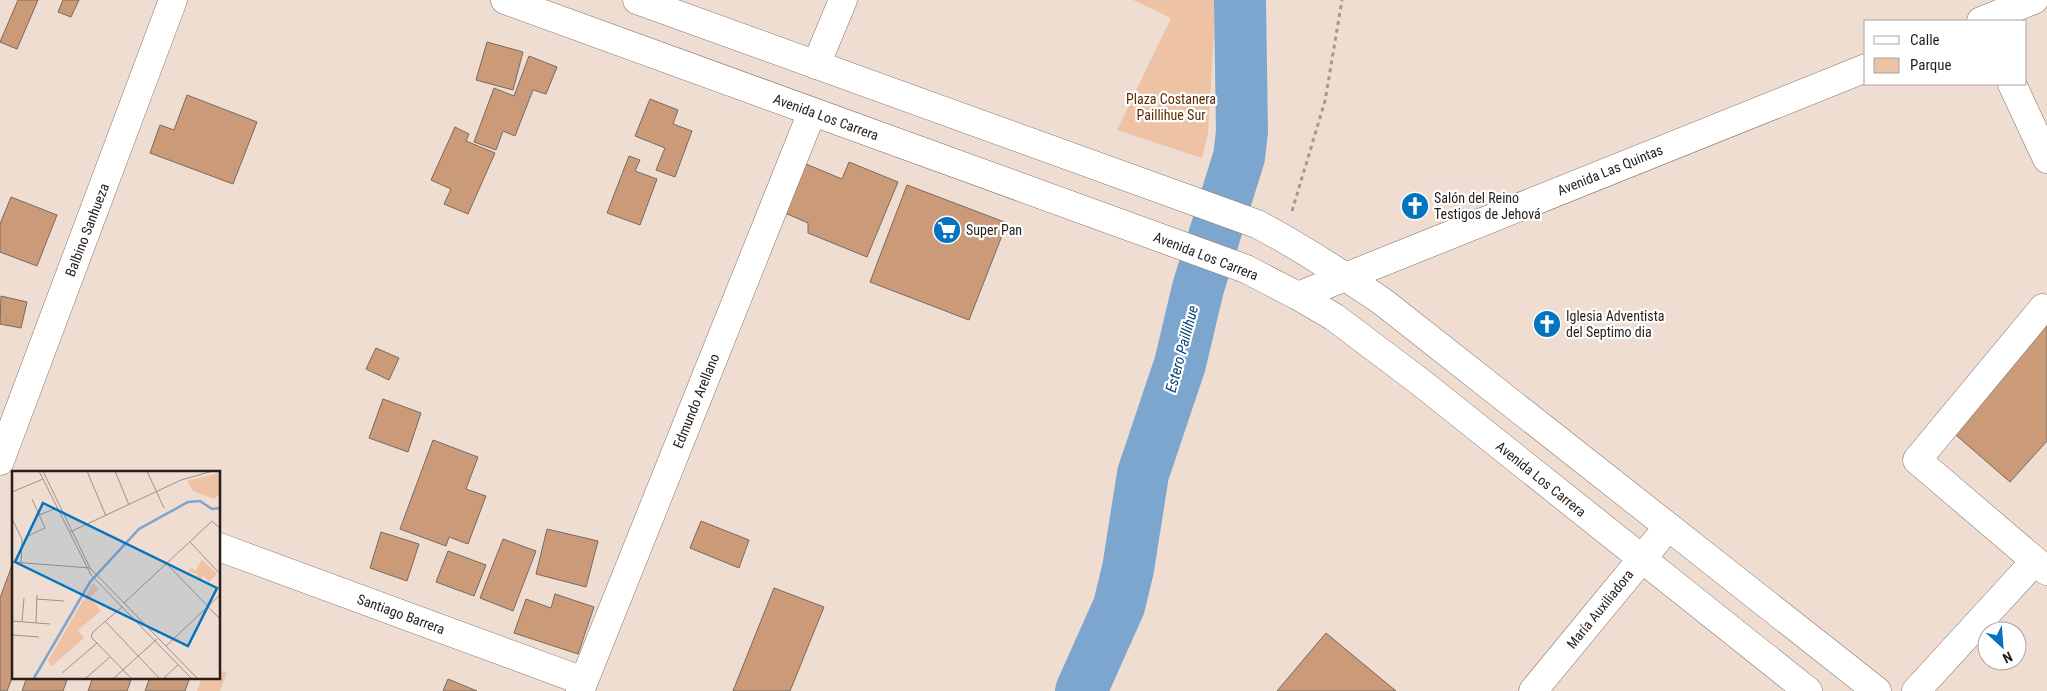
<svg xmlns="http://www.w3.org/2000/svg" width="2047" height="691" viewBox="0 0 2047 691" font-family="'Roboto Condensed',sans-serif">
  <style>
    .green { fill: #eec2a5 }
    .lines { fill: none; stroke-linecap: round; stroke-linejoin: round }
    .river { stroke: #7ca6ce; stroke-width: 52 }
    .building { fill: #cb9b79; stroke: #79695e }
    .minor-casing { stroke: #847368; stroke-width: 29 }
    .major-casing { stroke: #847368; stroke-width: 29 }
    .path { stroke: #a7988f; stroke-width: 3; stroke-dasharray: 4 4; stroke-linecap: butt }
    .minor { stroke: #fff; stroke-width: 28 }
    .major { stroke: #fff; stroke-width: 28 }
    .labels { text-anchor: middle; stroke-width: 4.5; stroke-linejoin: round; paint-order: stroke }
    .park-label { font-size: 14px; fill: #5b2d03; stroke: #fff }
    .street-label { font-size: 14px; fill: #251e1a; stroke: #fff }
    .poi-label { font-size: 14px; fill: #251e1a; stroke: #fff; text-anchor: start }
    .water-label { font-size: 15px; font-style: italic; fill: #004577; stroke: #fff }
    .inset-river { fill: none; stroke: #7ca6ce; stroke-width: 2.5 }
    .inset-road { fill: none; stroke: #9f9188; stroke-width: 1 }
    .view { fill: #0474bf; fill-opacity: 0.15; stroke: #0474bf; stroke-width: 2.5 }
    .inset-edge { fill: none; stroke: #251e1a; stroke-width: 2.5 }
  </style>
  <rect width="100%" height="100%" fill="#f0ddd1"/>
  <path class="green" d="M 1133,0 L 1216,0 L 1208,133 L 1202,158 L 1117,130 L 1171,18 Z
    M 219,670 L 227,673 L 220,691 L 197,691 L 202,677 L 219,677 Z"/>
  <g class="lines">
    <path class="river" d="M 1081,691 L 1119,606 L 1128,569 L 1143,474 L 1180,364 L 1198,288 L 1239,157 L 1242,132 L 1240,0"/>
  </g>
  <path class="building" d="M 18,0 L 38,0 L 17,49 L 0,42 Z
    M 63,0 L 79,0 L 71,17 L 58,12 Z
    M 487,42 L 523,52 L 513,90 L 476,80 Z
    M 529,56 L 557,67 L 546,94 L 533,90 L 515,136 L 503,131 L 496,150 L 474,142 L 494,88 L 514,96 Z
    M 187,95 L 257,122 L 233,184 L 150,153 L 160,125 L 174,130 Z
    M 650,99 L 678,110 L 673,124 L 692,131 L 675,177 L 656,170 L 665,148 L 635,136 Z
    M 455,127 L 469,134 L 466,141 L 495,153 L 468,214 L 444,204 L 451,189 L 431,180 Z
    M 629,156 L 640,160 L 635,171 L 657,179 L 640,225 L 607,213 Z
    M 849,162 L 898,182 L 867,257 L 808,233 L 808,223 L 785,213 L 806,164 L 842,179 Z
    M 907,185 L 1007,223 L 969,320 L 870,282 Z
    M 11,197 L 57,215 L 37,266 L 0,252 L 0,224 Z
    M 1,296 L 27,302 L 21,328 L 0,324 Z
    M 2047,317 L 2047,441 L 2010,482 L 1949,429 Z
    M 376,348 L 399,358 L 389,380 L 366,369 Z
    M 383,399 L 421,413 L 408,452 L 369,438 Z
    M 433,440 L 478,457 L 466,489 L 486,496 L 468,544 L 449,537 L 446,546 L 400,529 Z
    M 701,521 L 749,540 L 739,568 L 690,548 Z
    M 547,529 L 598,541 L 586,587 L 536,574 Z
    M 381,532 L 419,544 L 407,581 L 370,568 Z
    M 503,539 L 536,551 L 513,611 L 480,598 Z
    M 448,551 L 486,565 L 474,596 L 436,582 Z
    M 14,560 L 14,673 L 7,691 L 0,691 L 0,598 Z
    M 774,588 L 824,607 L 790,691 L 733,691 Z
    M 555,594 L 594,607 L 578,654 L 514,633 L 526,599 L 551,608 Z
    M 1326,633 L 1396,691 L 1277,691 Z
    M 27,677 L 68,677 L 63,691 L 22,691 Z
    M 93,677 L 132,677 L 127,691 L 88,691 Z
    M 150,677 L 190,677 L 185,691 L 145,691 Z
    M 448,679 L 477,691 L 443,691 Z"/>
  <g class="lines">
    <defs>
      <path id="minor" d="M 1981,21 L 2034,0
        M 816,65 L 843,0
        M 2012,84 L 2047,159
        M 1298,296 L 1866,68
        M 2043,308 L 1917,460 L 2047,571
        M 0,461 L 173,0
        M 219,547 L 583,681
        M 580,691 L 812,112
        M 1533,691 L 1668,527
        M 1916,691 L 2035,561"/>
      <path id="major" d="M 505,0 L 1246,269 L 1298,296 L 1334,317 L 1419,381 L 1808,691
        M 637,0 L 1257,224 C 1301,247 1342,274 1383,302 L 1877,691"/>
    </defs>
    <use href="#minor" class="minor-casing"/>
    <use href="#major" class="major-casing"/>
    <path class="path" d="M 1292,211 L 1325,101 L 1342,0"/>
    <use href="#minor" class="minor"/>
    <use href="#major" class="major"/>
  </g>
  <defs>
    <symbol id="church-disc" viewBox="-11 -11 22 22"><circle r="9.5" fill="#0474bf" stroke="#fff"/><path d="M-1.2-6h2.4v3.5h3.3v2.4h-3.3V6h-2.4V-.1h-3.3v-2.4h3.3Z" fill="#fff"/></symbol>
    <symbol id="supermarket-disc" viewBox="-11 -11 22 22"><circle r="9.5" fill="#0474bf" stroke="#fff"/><path d="M-6-5.5h2.5l.6 2H6L4.5 2H-2.5L-4.4-4H-6ZM-1.5 3.2a1.3 1.3 0 1 0 .1 0ZM3 3.2a1.3 1.3 0 1 0 .1 0Z" fill="#fff"/></symbol>
  </defs>
  <g fill-rule="evenodd">
    <use href="#church-disc" x="1399" y="190" width="32" height="32"/>
    <use href="#supermarket-disc" x="931" y="214" width="32" height="32"/>
    <use href="#church-disc" x="1531" y="308" width="32" height="32"/>
  </g>
  <g class="labels">
    <g class="park-label">
      <text x="1171" y="104">Plaza Costanera<tspan x="1171" dy="16">Paillihue Sur</tspan></text>
    </g>
    <g class="street-label">
      <text transform="translate(826 117) rotate(20)" y="5">Avenida Los Carrera</text>
      <text transform="translate(1610 170) rotate(-22)" y="5">Avenida Las Quintas</text>
      <text transform="translate(87 230) rotate(-69)" y="5">Balbino Sanhueza</text>
      <text transform="translate(1206 256) rotate(21)" y="5">Avenida Los Carrera</text>
      <text transform="translate(696 401) rotate(-68)" y="5">Edmundo Arellano</text>
      <text transform="translate(1541 479) rotate(39)" y="5">Avenida Los Carrera</text>
      <text transform="translate(1600 609) rotate(-51)" y="5">María Auxiliadora</text>
      <text transform="translate(401 614) rotate(20)" y="5">Santiago Barrera</text>
    </g>
    <g class="poi-label">
      <text x="1434" y="203">Salón del Reino<tspan x="1434" dy="16">Testigos de Jehová</tspan></text>
      <text x="966" y="235">Super Pan</text>
      <text x="1566" y="321">Iglesia Adventista<tspan x="1566" dy="16">del Septimo dia</tspan></text>
    </g>
    <g class="water-label">
      <text transform="translate(1182 349) rotate(-75)" y="5">Estero Paillihue</text>
    </g>
  </g>
  <g transform="translate(12 471)">
    <rect width="208" height="208" fill="#f0ddd1"/>
    <path d="M 207,2 L 207,24 L 202,28 L 181,20 L 175,10 ZM 190,89 L 205,103 L 197,111 L 192,105 L 186,110 L 185,103 L 176,100 L 180,97 L 183,100 ZM 81,112 L 87,118 L 78,126 L 89,140 L 66,159 L 72,167 L 40,195 L 36,190 Z" fill="#eec2a5"/>
    <path class="inset-river" d="M 22,207 L 78,111 L 127,58 L 176,31 L 188,30 L 200,38 L 208,37"/>
    <path class="inset-road" d="M 27,0 L 79,104 L 179,207M 31,0 L 78,97 L 185,207M 75,0 L 94,45M 103,0 L 117,34M 135,0 L 152,37M 0,21 L 31,8M 27,44 L 45,37M 0,48 L 10,68 L 9,92M 58,61 L 169,9 L 201,0M 16,65 L 33,57 L 20,28M 178,71 L 208,103M 0,91 L 78,97M 155,93 L 208,148M 25,128 L 52,130M 112,132 L 200,50 L 208,57M 110,136 L 81,161 L 79,166 L 119,207M 0,150 L 38,153M 93,150 L 147,207M 10,151 L 12,127M 24,152 L 25,124M 0,164 L 27,166M 154,175 L 208,124M 50,202 L 85,172M 74,207 L 98,186M 102,207 L 145,168M 152,207 L 166,194"/>
    <path class="view" d="M 31,32 L 205,117 L 176,175 L 3,91 Z"/>
    <rect width="208" height="208" class="inset-edge"/>
  </g>
  <rect x="1864" y="20" width="162" height="65" fill="#ffffff" stroke="#a8a5a3"/>
  <rect x="1874" y="36" width="25" height="8" fill="#ffffff" stroke="#a8a5a3"/>
  <text x="1910" y="45" font-size="15" fill="#251e1a">Calle</text>
  <rect x="1874" y="58" width="25" height="15" fill="#eec2a5" stroke="#a8a5a3"/>
  <text x="1910" y="70" font-size="15" fill="#251e1a">Parque</text>
  <g transform="translate(2002 646) rotate(154)"><circle r="24" fill="#ffffff" stroke="#a8a5a3"/>
  <path d="M0-4L9 19L0 12L-9 19Z" fill="#0474bf"/>
  <text y="-8" font-size="14" font-weight="bold" text-anchor="middle" fill="#251e1a">N</text>
  </g>
</svg>
